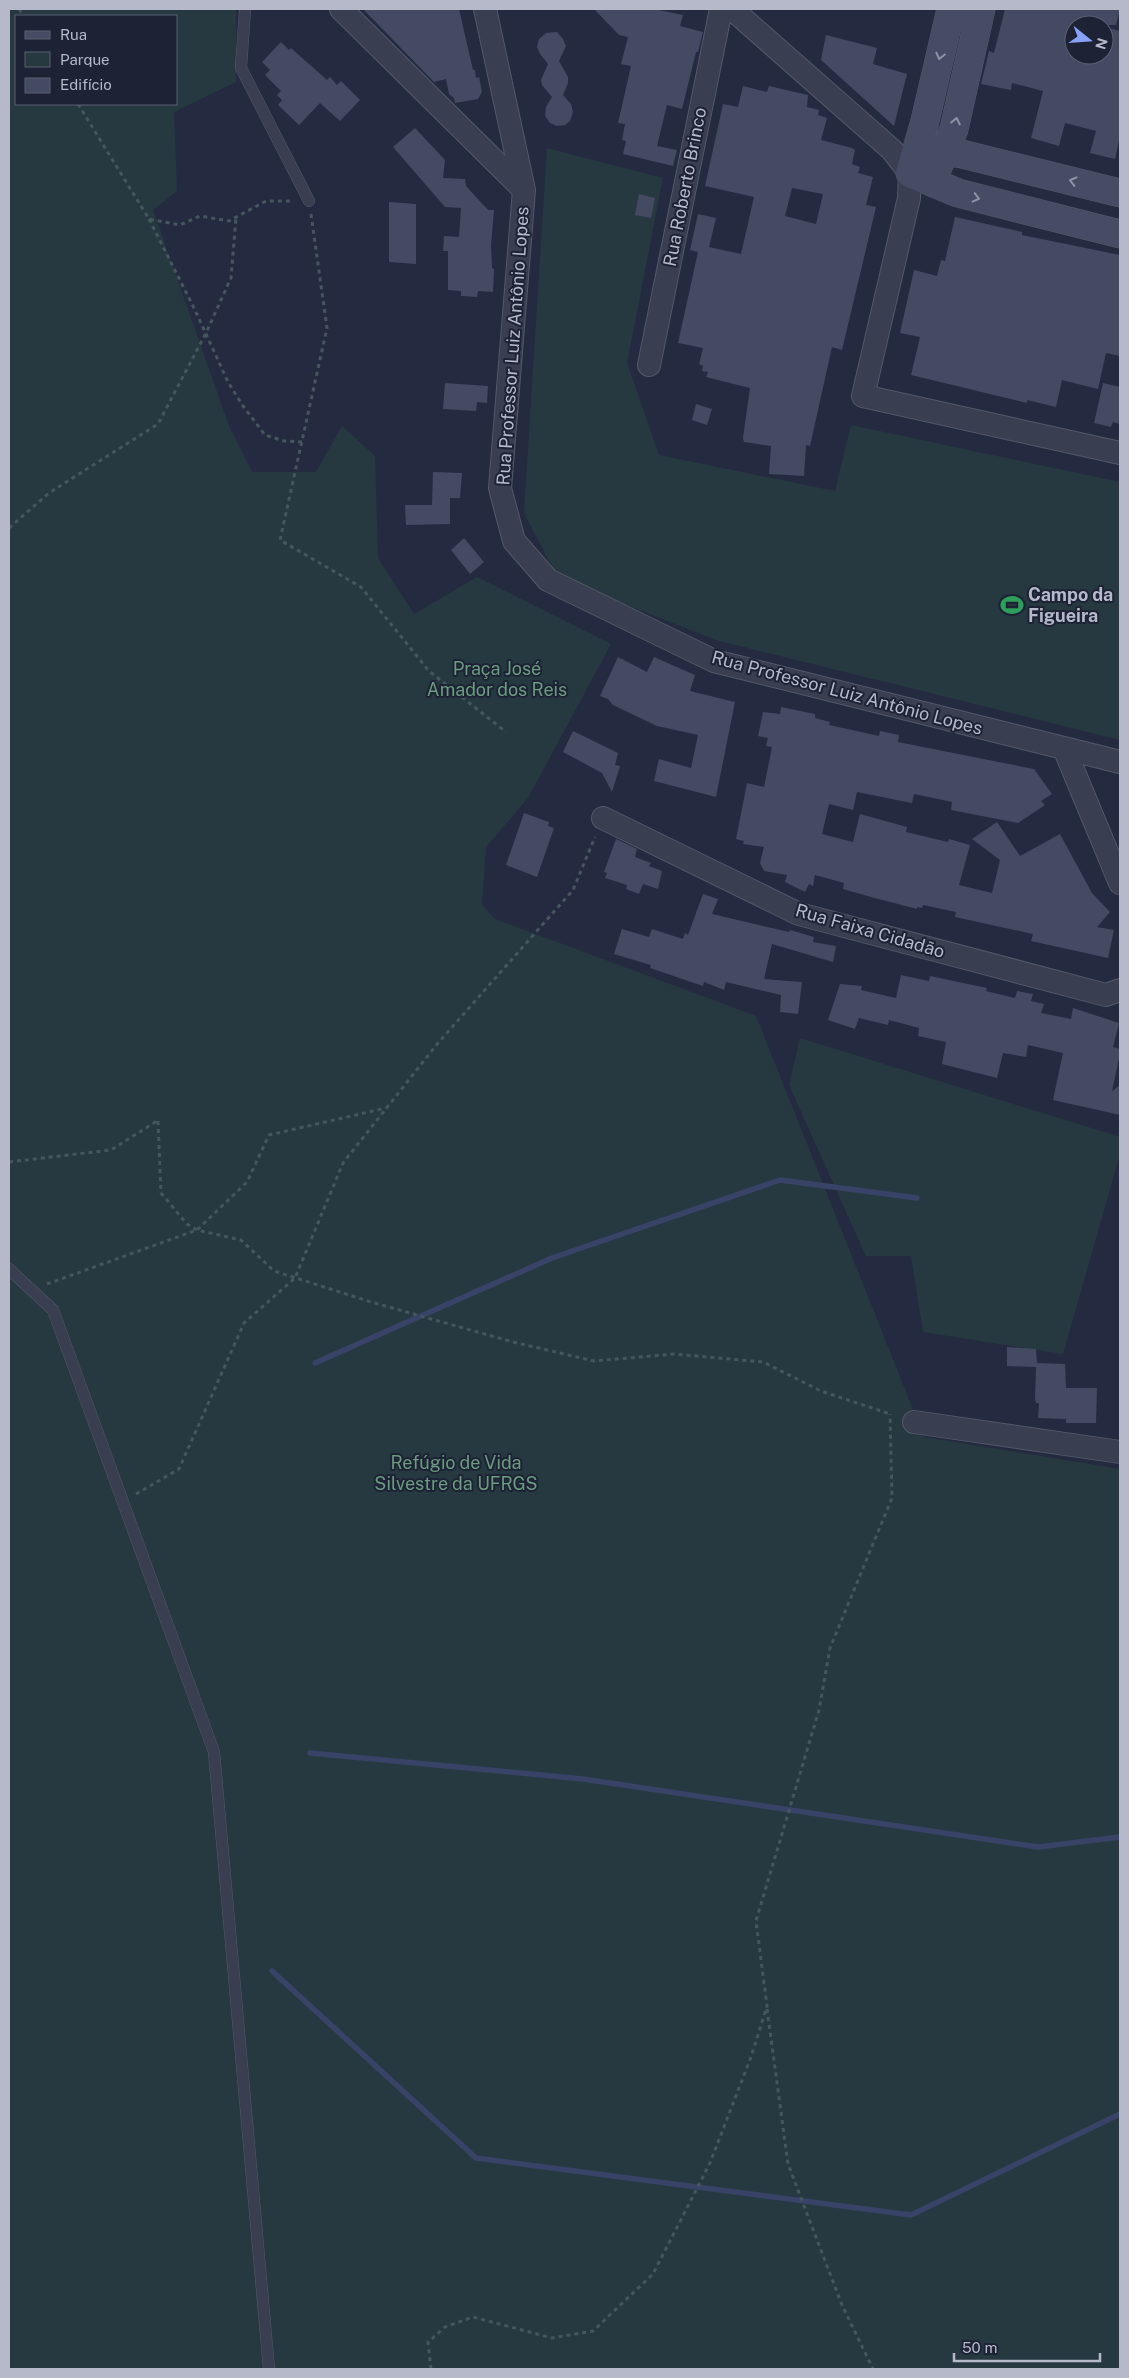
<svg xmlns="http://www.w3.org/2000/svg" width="1129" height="2378" viewBox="0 0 1129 2378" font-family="'Public Sans',sans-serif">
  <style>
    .green { fill: #263941; fill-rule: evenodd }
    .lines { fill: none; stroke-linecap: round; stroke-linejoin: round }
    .stream { stroke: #384367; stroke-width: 5.5 }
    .building { fill: #434a62; fill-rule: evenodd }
    .lane-casing { stroke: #53596a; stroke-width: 12 }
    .street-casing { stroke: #53596a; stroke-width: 24 }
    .secondary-casing { stroke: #53596a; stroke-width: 29 }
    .path { stroke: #45565e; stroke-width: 3; stroke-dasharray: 4 4; stroke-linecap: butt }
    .lane { stroke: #393e50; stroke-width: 11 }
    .street { stroke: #393e50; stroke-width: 22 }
    .secondary { stroke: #464c63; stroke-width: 28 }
    .oneway { stroke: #8e93a6 }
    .labels { text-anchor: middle; stroke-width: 4; stroke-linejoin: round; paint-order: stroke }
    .street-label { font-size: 18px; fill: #b5b9ca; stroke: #1d2335 }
    .poi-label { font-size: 18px; font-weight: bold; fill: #b5b9ca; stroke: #1d2335; text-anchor: start }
    .park-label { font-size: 18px; fill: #6c9c7f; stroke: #1d2335 }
  </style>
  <rect width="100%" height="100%" fill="#242b40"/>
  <path class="green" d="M 9,9 L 236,9 L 236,82 L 174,112 L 177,191 L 153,210 L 229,426 L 252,472 L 316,472 L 342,426 L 375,456 L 378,558 L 414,614 L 477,577 L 611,644 L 528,798 L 486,847 L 482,905 L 495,919 L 756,1016 L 924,1437 L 1120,1469 L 1120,2369 L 9,2369 ZM 16,16 L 176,16 L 176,104 L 16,104 Z
    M 547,148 L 663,178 L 627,363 L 659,455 L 835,491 L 851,425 L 1120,482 L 1120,740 L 716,640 L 558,578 L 524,513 Z
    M 800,1038 L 1120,1137 L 1120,1154 L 1063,1354 L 923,1332 L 911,1256 L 866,1256 L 789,1085 Z"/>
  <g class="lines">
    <path class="stream" d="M 315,1363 L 552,1258 L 780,1180 L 917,1198
      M 310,1753 L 583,1779 L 1038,1847 L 1120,1837
      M 272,1971 L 476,2158 L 911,2215 L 1120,2114"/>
  </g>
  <path class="building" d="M 363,9 L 459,9 L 473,70 L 475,70 L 476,78 L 479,77 L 482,92 L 478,99 L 455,103 L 454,98 L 449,94 L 446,79 L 434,82 Z
    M 594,9 L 654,9 L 683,15 L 680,26 L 703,32 L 698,52 L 696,52 L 682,109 L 667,105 L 657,146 L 677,150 L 673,166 L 623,154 L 626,141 L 622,140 L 625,124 L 618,123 L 631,66 L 621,64 L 628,37 L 619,35 Z
    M 1005,9 L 1120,9 L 1116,25 L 1074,25 L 1074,55 L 1104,55 L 1104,27 L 1120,31 L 1120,136 L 1115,159 L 1090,153 L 1096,131 L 1065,123 L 1059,146 L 1031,138 L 1043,91 L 1012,83 L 1011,90 L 981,84 L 989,51 L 994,53 Z
    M 557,32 L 563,39 L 566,46 L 559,61 L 568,77 L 568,83 L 563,95 L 571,104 L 573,112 L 570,121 L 565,125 L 557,126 L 550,123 L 545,116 L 546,107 L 552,97 L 542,85 L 541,80 L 548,64 L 540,54 L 537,47 L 539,39 L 546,33 Z
    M 826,35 L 877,48 L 873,64 L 907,74 L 894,126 L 821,60 Z
    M 281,42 L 289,50 L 291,48 L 327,80 L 330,77 L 337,85 L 341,81 L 360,100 L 340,121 L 320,103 L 299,125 L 278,105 L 282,100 L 277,95 L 281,91 L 265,75 L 270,70 L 262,62 Z
    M 743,86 L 767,92 L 769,86 L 808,95 L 807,107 L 819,110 L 818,115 L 827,118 L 821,140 L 852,148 L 855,150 L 852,164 L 860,167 L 858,173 L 873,177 L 866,205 L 876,207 L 842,350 L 832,347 L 810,446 L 806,445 L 804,476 L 769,474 L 771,446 L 744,442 L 743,438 L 750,388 L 706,377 L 708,372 L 702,371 L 703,366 L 699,364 L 703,348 L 678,343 L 698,252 L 690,250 L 698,214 L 716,218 L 709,247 L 741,254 L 754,197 L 705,186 L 723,104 L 738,107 ZM 792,188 L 823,194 L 816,224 L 785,216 Z
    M 415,128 L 445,160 L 443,178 L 465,179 L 466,186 L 488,210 L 494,210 L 491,245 L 492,268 L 494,269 L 493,292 L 478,291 L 477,297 L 461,296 L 461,291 L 448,290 L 448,251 L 443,251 L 444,236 L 459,237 L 461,208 L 445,207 L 393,147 Z
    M 639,194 L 655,198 L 651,218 L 635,215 Z
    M 389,202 L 416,204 L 416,264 L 389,262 Z
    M 955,217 L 1022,232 L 1022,235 L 1120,255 L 1120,356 L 1106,353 L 1098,389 L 1062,380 L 1056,407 L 1027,400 L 1027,403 L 911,375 L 920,337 L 900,333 L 914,270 L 937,276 L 941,260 L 945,261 Z
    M 445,383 L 488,386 L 487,403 L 477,402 L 476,411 L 443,409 Z
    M 1103,383 L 1120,387 L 1120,424 L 1113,422 L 1111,427 L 1094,423 Z
    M 696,404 L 712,409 L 707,425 L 692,420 Z
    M 433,472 L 462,473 L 460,498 L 450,498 L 450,524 L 406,525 L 405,505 L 432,505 Z
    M 464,538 L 484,562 L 470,574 L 451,550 Z
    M 618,657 L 647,672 L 654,657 L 695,675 L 690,691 L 735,702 L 716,797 L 654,781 L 659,759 L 691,768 L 698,735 L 657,726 L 613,705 L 608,699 L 600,696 Z
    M 781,707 L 815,714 L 815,718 L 830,722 L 829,725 L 879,736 L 880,731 L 899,735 L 898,742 L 1034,769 L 1052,794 L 1041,801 L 1045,805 L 1018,823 L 951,810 L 952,802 L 914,794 L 912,803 L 857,792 L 853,810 L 829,804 L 822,834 L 853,842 L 860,814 L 907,827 L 906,832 L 948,842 L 949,839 L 970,845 L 959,885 L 992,893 L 1000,860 L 972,839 L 997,822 L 1020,856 L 1060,834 L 1092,893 L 1110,912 L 1097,927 L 1114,930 L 1108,958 L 1031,941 L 1033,934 L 955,917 L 956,912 L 923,905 L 922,908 L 917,907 L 917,909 L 871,897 L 843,889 L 844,883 L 815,875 L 813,886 L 809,884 L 805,892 L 785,882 L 787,875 L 764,871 L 760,863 L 764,847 L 743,844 L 744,841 L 736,839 L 747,783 L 764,787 L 772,747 L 766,746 L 768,738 L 758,736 L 763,712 L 780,714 Z
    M 573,731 L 618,753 L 615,765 L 620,766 L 612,792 L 602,773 L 563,752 Z
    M 524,813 L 549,822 L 548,826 L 554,828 L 537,877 L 506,865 Z
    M 616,839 L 637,849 L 635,857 L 651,863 L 649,866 L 662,871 L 658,889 L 643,884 L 639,894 L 626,889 L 627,885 L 605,878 L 607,873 L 604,872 Z
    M 703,894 L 718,899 L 712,914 L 789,932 L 790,930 L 814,937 L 813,942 L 836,946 L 833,962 L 772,944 L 764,979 L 802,982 L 798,1014 L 780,1012 L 781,995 L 726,982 L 724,990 L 704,982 L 703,986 L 650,968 L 651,965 L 614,954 L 622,929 L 649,937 L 652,929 L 683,939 L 685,933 L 688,935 Z
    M 901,975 L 929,981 L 930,976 L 987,988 L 986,991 L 1015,998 L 1017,991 L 1033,994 L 1031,1001 L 1044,1004 L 1041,1013 L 1071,1019 L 1073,1008 L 1119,1023 L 1113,1047 L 1120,1049 L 1120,1054 L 1112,1091 L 1120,1085 L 1120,1115 L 1053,1100 L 1063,1053 L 1028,1045 L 1026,1057 L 1003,1053 L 997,1078 L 942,1064 L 946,1042 L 918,1036 L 919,1028 L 889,1020 L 888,1025 L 859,1018 L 855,1029 L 828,1020 L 840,984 L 862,986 L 861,990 L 896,998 Z
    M 1007,1347 L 1036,1349 L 1037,1363 L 1065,1364 L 1066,1388 L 1097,1388 L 1096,1423 L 1066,1423 L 1066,1419 L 1038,1418 L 1039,1403 L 1036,1403 L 1035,1398 L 1036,1367 L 1007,1366 Z"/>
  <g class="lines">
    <defs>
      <path id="lane" d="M 245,9 L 241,68 L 309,201
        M 9,1269 L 53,1310 L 214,1752 L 269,2369"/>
      <path id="street" d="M 341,9 L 524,190
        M 485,9 L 524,190 L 500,488 L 514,541 L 548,580 L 714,661 L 1120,762
        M 732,9 L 892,150 L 910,173 L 909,198 L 863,396 L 1120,453
        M 649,365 L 721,9
        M 1064,748 L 1120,883
        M 603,818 L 799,914 L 1106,995 L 1120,990
        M 914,1422 L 1120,1452"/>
      <path id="secondary" d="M 951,9 L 925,121 L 910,173 L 958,193 L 1120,234
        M 918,148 L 962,154 L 1120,193
        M 938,167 L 954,129 L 981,9"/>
    </defs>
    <use href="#lane" class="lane-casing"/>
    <use href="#street" class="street-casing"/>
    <use href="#secondary" class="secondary-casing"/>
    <path class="path" d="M 19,9 L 24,16
      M 78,104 L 149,219 L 180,225 L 200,216 L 229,221 L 266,201 L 294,201
      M 311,214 L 327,328 L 280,540 L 361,587 L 429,671 L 506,732
      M 149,219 L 195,310 L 228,382 L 243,406 L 265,435 L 284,441 L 302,442
      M 9,528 L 49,493 L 158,424 L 206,333 L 231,278 L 236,218
      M 158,1121 L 161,1193 L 187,1224 L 197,1230 L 241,1240 L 274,1271 L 371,1302 L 513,1342 L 594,1361 L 674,1354 L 763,1362 L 821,1391 L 890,1414
      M 9,1162 L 111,1150 L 157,1121
      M 47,1284 L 197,1230 L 247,1182 L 269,1135 L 386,1108
      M 136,1494 L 179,1469 L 244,1323 L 295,1278 L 343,1163 L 438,1043 L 573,890 L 595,837
      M 767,2009 L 788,2164 L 842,2305 L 873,2369
      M 431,2369 L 428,2342 L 445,2327 L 473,2317 L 552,2338 L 593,2331 L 653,2274 L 710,2163 L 751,2057 L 767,2006 L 756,1921 L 819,1710 L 830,1648 L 892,1498 L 890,1414"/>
    <use href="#lane" class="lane"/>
    <use href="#street" class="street"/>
    <use href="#secondary" class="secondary"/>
  </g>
  <defs><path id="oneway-chevron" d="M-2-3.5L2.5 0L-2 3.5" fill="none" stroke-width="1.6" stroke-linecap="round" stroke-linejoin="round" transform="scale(1.25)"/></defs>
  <g class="oneway">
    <use href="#oneway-chevron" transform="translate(940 56) rotate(103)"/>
    <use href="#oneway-chevron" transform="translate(956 121) rotate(-78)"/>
    <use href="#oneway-chevron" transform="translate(1073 181) rotate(-166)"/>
    <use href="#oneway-chevron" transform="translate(976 198) rotate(14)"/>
  </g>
  <defs>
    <symbol id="stadium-bare" viewBox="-9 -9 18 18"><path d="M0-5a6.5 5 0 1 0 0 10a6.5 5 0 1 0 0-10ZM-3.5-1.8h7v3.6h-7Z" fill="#2e9e5b" stroke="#1d2335" stroke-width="2.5" paint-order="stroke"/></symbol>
  </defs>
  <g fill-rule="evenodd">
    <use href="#stadium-bare" x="996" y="589" width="32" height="32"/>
  </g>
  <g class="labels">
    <g class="street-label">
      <text transform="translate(685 187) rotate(-79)" y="6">Rua Roberto Brinco</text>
      <text transform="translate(513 346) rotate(-86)" y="6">Rua Professor Luiz Antônio Lopes</text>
      <text transform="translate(847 693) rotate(15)" y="6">Rua Professor Luiz Antônio Lopes</text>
      <text transform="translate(870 931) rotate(16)" y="6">Rua Faixa Cidadão</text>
    </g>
    <g class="poi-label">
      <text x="1028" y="601">Campo da<tspan x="1028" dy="21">Figueira</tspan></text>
    </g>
    <g class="park-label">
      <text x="497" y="675">Praça José<tspan x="497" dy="21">Amador dos Reis</tspan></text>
      <text x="456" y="1469">Refúgio de Vida<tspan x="456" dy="21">Silvestre da UFRGS</tspan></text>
    </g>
  </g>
  <rect width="1129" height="2378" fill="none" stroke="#b5b9ca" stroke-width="20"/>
  <rect x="15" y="15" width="162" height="90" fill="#1d2335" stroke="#5a5f71"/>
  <rect x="25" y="31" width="25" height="8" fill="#464c63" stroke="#5a5f71"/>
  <text x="60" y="40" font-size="15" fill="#b5b9ca">Rua</text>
  <rect x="25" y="52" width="25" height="15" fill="#263941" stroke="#5a5f71"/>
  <text x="60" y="65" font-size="15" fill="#b5b9ca">Parque</text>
  <rect x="25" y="78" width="25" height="15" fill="#434a62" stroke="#5a5f71"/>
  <text x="60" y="90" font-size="15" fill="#b5b9ca">Edifício</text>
  <g transform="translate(1089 40) rotate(107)"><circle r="24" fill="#1d2335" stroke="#5a5f71"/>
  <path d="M0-4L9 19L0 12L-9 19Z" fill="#8aa1fa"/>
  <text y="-8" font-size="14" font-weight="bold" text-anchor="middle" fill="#b5b9ca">N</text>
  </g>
  <path d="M954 2353v8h146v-8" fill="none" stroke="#b5b9ca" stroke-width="2.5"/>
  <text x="962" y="2353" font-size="15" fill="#b5b9ca" stroke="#1d2335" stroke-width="4" paint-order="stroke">50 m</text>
</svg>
